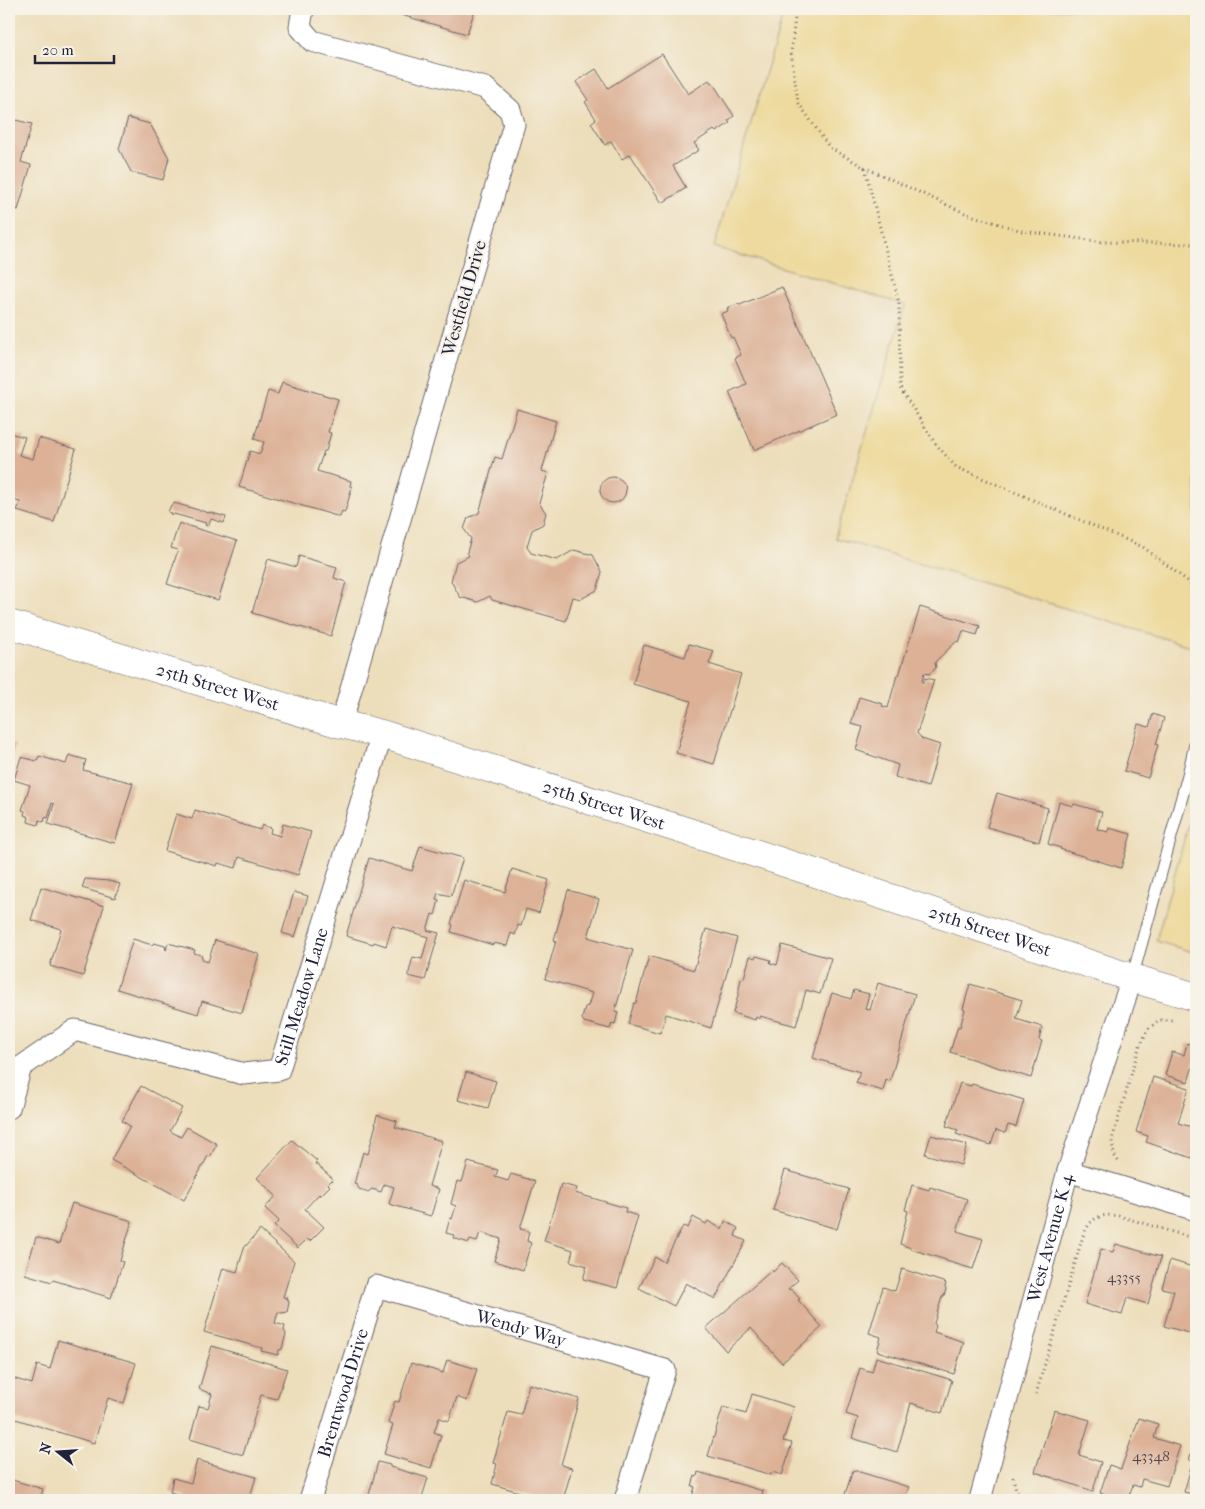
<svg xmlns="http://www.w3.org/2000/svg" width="1205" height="1509" viewBox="0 0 1205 1509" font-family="'IM FELL French Canon',serif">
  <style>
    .sand { fill: #eeda9e; stroke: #887e6c }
    .building { fill: #dcb196 }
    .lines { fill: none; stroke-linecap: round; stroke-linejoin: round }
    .service-casing { stroke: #696468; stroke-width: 13 }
    .minor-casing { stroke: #696468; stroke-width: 23 }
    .tertiary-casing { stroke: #696468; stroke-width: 29 }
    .path { stroke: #696468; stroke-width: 3; stroke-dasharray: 1 4; stroke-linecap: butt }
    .service { stroke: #fff; stroke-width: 11 }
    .minor { stroke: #fff; stroke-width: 21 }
    .tertiary { stroke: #fff; stroke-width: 28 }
    .labels { text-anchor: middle; stroke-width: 4.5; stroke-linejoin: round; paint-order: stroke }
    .number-label { font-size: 15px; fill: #504652 }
    .street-label { font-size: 18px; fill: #22223b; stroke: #f7f3e8 }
  </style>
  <rect width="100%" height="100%" fill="#f7f3e8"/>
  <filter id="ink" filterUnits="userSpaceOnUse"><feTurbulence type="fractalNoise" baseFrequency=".02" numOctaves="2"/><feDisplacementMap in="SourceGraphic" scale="10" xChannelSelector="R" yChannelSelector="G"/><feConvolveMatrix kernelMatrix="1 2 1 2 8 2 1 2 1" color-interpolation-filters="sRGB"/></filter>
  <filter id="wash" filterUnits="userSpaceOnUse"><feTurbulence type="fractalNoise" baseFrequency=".0096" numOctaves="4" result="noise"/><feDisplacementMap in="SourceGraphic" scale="20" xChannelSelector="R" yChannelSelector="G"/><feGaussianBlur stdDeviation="1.12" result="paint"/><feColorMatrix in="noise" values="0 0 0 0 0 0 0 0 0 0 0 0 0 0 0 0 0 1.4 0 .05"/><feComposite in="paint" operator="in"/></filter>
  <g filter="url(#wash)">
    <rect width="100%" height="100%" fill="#eddebb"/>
    <path class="sand" d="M 785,9 L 1196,9 L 1196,648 L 835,538 L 905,305 L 714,247 Z
      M 1196,797 L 1196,953 L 1156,941 Z"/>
    <g id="blocks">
      <path class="building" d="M 403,9 L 475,9 L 467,34 L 401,15 Z
        M 662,54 L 688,94 L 709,80 L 711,83 L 712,82 L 734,116 L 728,121 L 730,123 L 716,132 L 714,130 L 694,143 L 699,150 L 673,166 L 686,188 L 662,203 L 630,154 L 622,159 L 611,141 L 605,145 L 591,123 L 596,119 L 585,102 L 588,100 L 576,82 L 596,69 L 608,88 Z
        M 9,115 L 13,116 L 12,119 L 32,124 L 21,162 L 31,165 L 18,210 L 9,207 Z
        M 128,118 L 150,124 L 169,158 L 163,180 L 131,172 L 119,149 Z
        M 782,287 L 837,414 L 754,450 L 729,392 L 746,384 L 735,358 L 741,355 L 733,337 L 731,338 L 721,314 L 728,311 L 727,308 L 738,304 L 740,305 Z
        M 282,382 L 338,399 L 328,432 L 331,433 L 326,451 L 324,451 L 317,471 L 351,481 L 350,486 L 352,487 L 345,512 L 342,511 L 340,517 L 239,487 L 250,451 L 260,454 L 264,442 L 254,439 L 268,391 L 278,394 Z
        M 517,409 L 556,421 L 542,471 L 548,473 L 539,503 L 546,513 L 543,524 L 532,530 L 527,546 L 531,553 L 557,560 L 574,550 L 593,555 L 602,572 L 597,590 L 581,599 L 573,597 L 566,621 L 492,600 L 490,596 L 478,602 L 460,597 L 451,581 L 456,562 L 469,556 L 467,552 L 471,539 L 464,529 L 468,518 L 479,513 L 495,457 L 502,459 Z
        M 9,433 L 25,437 L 19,455 L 33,459 L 39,438 L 76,449 L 54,522 L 17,511 L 20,502 L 9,499 Z
        M600 490a13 13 0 1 1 26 0a13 13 0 1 1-26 0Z
        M 174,503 L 209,513 L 209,512 L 226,517 L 224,523 L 211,519 L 208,526 L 205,525 L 206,523 L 174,514 L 174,515 L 170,514 L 171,513 L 168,512 L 171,505 L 173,505 Z
        M 179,523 L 237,541 L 218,600 L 167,584 L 178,550 L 171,548 Z
        M 299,556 L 337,567 L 334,578 L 346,582 L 331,636 L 252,613 L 268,559 L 296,567 Z
        M 920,607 L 980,626 L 977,635 L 963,631 L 959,642 L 957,641 L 938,659 L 935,662 L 936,668 L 929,674 L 924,673 L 922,682 L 924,682 L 925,678 L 934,680 L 917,733 L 922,739 L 940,745 L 928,787 L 895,777 L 898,765 L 856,750 L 863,727 L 851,724 L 859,697 L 883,704 L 882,706 L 888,708 L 897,675 L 899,675 Z
        M 689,644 L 714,651 L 709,664 L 741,674 L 714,764 L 676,753 L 691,701 L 633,684 L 644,645 L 685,657 Z
        M 1153,714 L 1164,718 L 1156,744 L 1158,745 L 1148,778 L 1124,771 L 1138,724 L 1149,727 Z
        M 9,743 L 15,745 L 9,766 Z
        M 69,755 L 86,760 L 83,770 L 133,783 L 115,843 L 48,824 L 54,804 L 52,803 L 48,818 L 45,817 L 44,822 L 39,820 L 38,825 L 28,822 L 29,817 L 24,815 L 25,811 L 22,810 L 30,785 L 14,780 L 21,757 L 37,761 L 39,756 L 66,764 Z
        M 997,793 L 1048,808 L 1039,842 L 987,827 Z
        M 1059,802 L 1073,806 L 1074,804 L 1102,812 L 1097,829 L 1108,832 L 1109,828 L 1131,834 L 1121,868 L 1060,849 L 1061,848 L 1048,844 Z
        M 195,810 L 260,830 L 262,825 L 271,828 L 270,833 L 280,836 L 283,824 L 311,832 L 298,875 L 239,857 L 236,868 L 218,863 L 217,866 L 165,851 L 176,814 L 192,819 Z
        M 420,846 L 463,858 L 451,896 L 438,893 L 436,899 L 439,900 L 435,915 L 432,914 L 427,930 L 439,933 L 425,980 L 408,976 L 413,957 L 422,959 L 428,937 L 392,926 L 386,946 L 374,942 L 373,944 L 346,936 L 369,858 L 412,871 Z
        M 512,869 L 549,880 L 539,913 L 526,909 L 521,926 L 518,925 L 515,935 L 511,933 L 507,946 L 494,943 L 493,945 L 451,932 L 453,925 L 451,924 L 464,880 L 505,892 Z
        M 85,879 L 109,881 L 120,884 L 115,898 L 82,888 Z
        M 41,887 L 104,906 L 83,976 L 50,966 L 61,929 L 31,920 Z
        M 568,890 L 599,899 L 588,937 L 633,950 L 615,1011 L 618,1012 L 615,1024 L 612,1023 L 610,1029 L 584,1022 L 582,1019 L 585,1007 L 588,1006 L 592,993 L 545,979 L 556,941 L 554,940 Z
        M 294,892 L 308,896 L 295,937 L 282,933 Z
        M 706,929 L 737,938 L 711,1028 L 666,1014 L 660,1033 L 628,1024 L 634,1003 L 636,1003 L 649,956 L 694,970 Z
        M 133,939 L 152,945 L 154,943 L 165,946 L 166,950 L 168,943 L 195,950 L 194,953 L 201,955 L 203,960 L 208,962 L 215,940 L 259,954 L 242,1013 L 202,1001 L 198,1014 L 117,989 Z
        M 782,945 L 831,958 L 820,994 L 806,990 L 796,1026 L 760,1016 L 760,1019 L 756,1017 L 755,1020 L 733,1013 L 739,992 L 739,988 L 741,979 L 744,978 L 750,956 L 755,958 L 756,956 L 771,960 L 770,963 L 777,965 Z
        M 878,983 L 915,994 L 890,1081 L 886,1080 L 883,1091 L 856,1083 L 860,1072 L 813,1058 L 832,993 L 851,999 L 854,990 L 869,994 L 865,1009 L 870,1010 Z
        M 970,984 L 1022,1000 L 1016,1019 L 1042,1027 L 1039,1040 L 1042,1041 L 1031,1078 L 950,1052 L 958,1026 L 960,1027 L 965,1010 L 963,1009 Z
        M 1187,1043 L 1196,1046 L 1196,1056 L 1188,1082 L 1165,1075 L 1172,1052 L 1184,1055 Z
        M 466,1072 L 496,1081 L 488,1108 L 458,1100 Z
        M 1153,1077 L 1189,1088 L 1178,1123 L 1196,1128 L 1196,1144 L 1192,1158 L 1146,1142 L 1148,1136 L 1136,1132 Z
        M 960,1083 L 971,1086 L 972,1084 L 1024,1100 L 1016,1127 L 1008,1125 L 1005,1133 L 996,1130 L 991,1145 L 956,1134 L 958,1130 L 946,1126 Z
        M 141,1086 L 182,1108 L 170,1131 L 181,1137 L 187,1127 L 217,1144 L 210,1157 L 208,1156 L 184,1200 L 111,1160 L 130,1126 L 122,1121 Z
        M 377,1115 L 397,1121 L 395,1127 L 442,1141 L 429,1186 L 439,1189 L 431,1216 L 389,1204 L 394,1187 L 384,1184 L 381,1192 L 372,1189 L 368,1192 L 359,1189 L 357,1185 L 354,1184 L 363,1152 L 368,1154 L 376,1124 L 375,1124 Z
        M 931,1135 L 967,1145 L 961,1165 L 925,1154 Z
        M 292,1140 L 317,1161 L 315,1163 L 333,1179 L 328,1184 L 330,1186 L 320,1196 L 319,1194 L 305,1209 L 324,1227 L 310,1241 L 307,1239 L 298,1248 L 274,1226 L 279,1221 L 265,1208 L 276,1196 L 257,1178 Z
        M 468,1162 L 498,1170 L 495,1177 L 508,1181 L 511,1174 L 535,1181 L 520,1229 L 529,1231 L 527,1241 L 531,1243 L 523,1270 L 494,1261 L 501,1239 L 480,1232 L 477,1242 L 470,1240 L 469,1243 L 453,1238 L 454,1235 L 446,1233 L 450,1218 L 452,1219 L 456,1206 L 451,1204 L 457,1181 L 462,1182 Z
        M 785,1170 L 849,1189 L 837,1229 L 773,1210 Z
        M 561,1184 L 577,1188 L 575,1193 L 626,1208 L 625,1212 L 638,1216 L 617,1288 L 583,1279 L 587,1266 L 570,1261 L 573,1250 L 544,1241 Z
        M 912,1185 L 929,1190 L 930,1187 L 967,1199 L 957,1231 L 983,1239 L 973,1269 L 946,1261 L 946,1260 L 911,1249 L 911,1248 L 900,1244 L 908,1211 L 905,1210 Z
        M 72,1203 L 132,1221 L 120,1261 L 123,1262 L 111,1298 L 53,1280 L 52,1282 L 25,1274 L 36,1237 L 59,1244 Z
        M 693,1217 L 706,1224 L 708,1221 L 722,1229 L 725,1221 L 738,1228 L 735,1236 L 746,1241 L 715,1299 L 686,1283 L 674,1306 L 639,1288 L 655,1257 L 664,1262 L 683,1226 L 688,1228 Z
        M 260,1230 L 294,1261 L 283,1297 L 287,1298 L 289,1303 L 287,1312 L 282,1313 L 278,1312 L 275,1323 L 285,1326 L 284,1330 L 286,1334 L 282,1349 L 279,1350 L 278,1355 L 261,1351 L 262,1348 L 204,1332 L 223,1268 L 237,1272 L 244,1248 Z
        M 1116,1244 L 1161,1257 L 1148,1304 L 1127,1298 L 1122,1315 L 1085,1304 L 1101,1249 L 1113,1252 Z
        M 1170,1260 L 1196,1268 L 1191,1285 L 1196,1286 L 1196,1335 L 1164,1326 L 1174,1291 L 1162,1288 Z
        M 782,1263 L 798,1280 L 788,1289 L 790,1290 L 791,1289 L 800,1299 L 798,1300 L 822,1327 L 782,1363 L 751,1328 L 726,1351 L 706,1328 L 772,1270 L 773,1272 Z
        M 902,1269 L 946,1283 L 945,1287 L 946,1289 L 944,1296 L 942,1297 L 934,1323 L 936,1326 L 934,1332 L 964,1342 L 954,1374 L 877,1351 L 881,1337 L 869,1333 L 883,1287 L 895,1291 Z
        M 58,1340 L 136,1363 L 124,1403 L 108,1398 L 94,1443 L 9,1417 L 9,1377 L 32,1384 L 37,1365 L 50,1369 Z
        M 212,1346 L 287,1369 L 277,1399 L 261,1395 L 243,1455 L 190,1439 L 199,1406 L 208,1408 L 212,1394 L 199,1389 Z
        M 876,1357 L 952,1380 L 942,1413 L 911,1403 L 897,1452 L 852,1438 L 858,1418 L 846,1414 L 860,1368 L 872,1372 Z
        M 447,1360 L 477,1369 L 467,1401 L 457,1397 L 449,1421 L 439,1418 L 434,1432 L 441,1435 L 431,1468 L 384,1454 L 393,1425 L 388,1423 L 395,1401 L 399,1402 L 411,1363 L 443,1373 Z
        M 529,1384 L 579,1399 L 561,1465 L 572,1468 L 563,1500 L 547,1500 L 492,1484 L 497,1464 L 493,1463 L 508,1412 L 521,1415 Z
        M 752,1394 L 794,1407 L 783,1441 L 792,1443 L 782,1475 L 772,1472 L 771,1475 L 708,1456 L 723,1407 L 746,1414 Z
        M 1054,1410 L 1090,1420 L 1079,1455 L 1101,1462 L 1093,1491 L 1035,1472 Z
        M 1139,1418 L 1158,1424 L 1154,1438 L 1180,1446 L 1167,1486 L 1142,1479 L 1140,1487 L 1133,1485 L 1127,1500 L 1100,1493 L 1109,1465 L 1121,1469 Z
        M 1196,1438 L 1196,1495 L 1184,1492 L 1193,1461 L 1189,1460 Z
        M 197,1460 L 256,1477 L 249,1500 L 186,1500 L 186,1497 L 170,1492 L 173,1478 L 191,1483 Z
        M 378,1462 L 390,1465 L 390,1467 L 428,1478 L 421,1500 L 372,1500 L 368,1498 Z
        M 853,1470 L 909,1487 L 904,1500 L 843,1500 Z
        M 698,1472 L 763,1491 L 760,1500 L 691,1500 L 695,1487 L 692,1486 L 695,1476 L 697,1477 Z
        M 9,1479 L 43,1489 L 40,1500 L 9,1500 Z"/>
    </g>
  </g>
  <g filter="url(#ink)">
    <use href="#blocks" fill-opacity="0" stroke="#696468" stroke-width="1"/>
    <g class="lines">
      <defs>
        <path id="service" d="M 1132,978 L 1188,775 L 1196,740"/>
        <g id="minor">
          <path d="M 303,9 L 300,27 L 312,41 L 485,88 L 510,110 L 514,124 L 341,724"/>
          <path id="s1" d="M 9,1108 L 21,1067 L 75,1030 L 244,1074 L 279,1070 L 382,734"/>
          <path d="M 1068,1171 L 1196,1210"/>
          <path id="s2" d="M 310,1500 L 376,1286 L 665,1370 L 625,1500"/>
          <path id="s3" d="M 980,1500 L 1068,1171 L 1132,978"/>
        </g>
        <g id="tertiary">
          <path id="s4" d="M 9,624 L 341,724 L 382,734 L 767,857 L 1132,978 L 1196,997"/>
        </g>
      </defs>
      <use href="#service" class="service-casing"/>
      <use href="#minor" class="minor-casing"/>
      <use href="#tertiary" class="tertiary-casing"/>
      <path class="path" d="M 796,9 L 791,52 L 798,102 L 829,147 L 865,168 L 899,303 L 900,388 L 935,443 L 956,467 L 1143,547 L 1189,582 L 1196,594
        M 864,167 L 967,214 L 1022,231 L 1104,242 L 1196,244
        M 1118,1161 L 1114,1155 L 1112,1140 L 1139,1048 L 1148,1029 L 1159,1020 L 1172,1020
        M 1036,1394 L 1083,1236 C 1090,1218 1100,1213 1119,1216 L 1196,1239
        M 1013,1477 L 1016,1490 L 1028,1500"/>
      <use href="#service" class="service"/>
      <use href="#minor" class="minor"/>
      <use href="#tertiary" class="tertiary"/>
    </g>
  </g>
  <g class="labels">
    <g class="number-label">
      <text x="1124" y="1282">43355</text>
      <text x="1151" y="1461">43348</text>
    </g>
    <g class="street-label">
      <text transform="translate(464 298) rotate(-74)" y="6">Westfield Drive</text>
      <text dy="6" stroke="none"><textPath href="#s4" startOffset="218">25th Street West</textPath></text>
      <text dy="6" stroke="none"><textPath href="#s4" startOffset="622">25th Street West</textPath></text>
      <text dy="6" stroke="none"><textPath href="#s4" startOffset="1028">25th Street West</textPath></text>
      <text dy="6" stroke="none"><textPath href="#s1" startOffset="395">Still Meadow Lane</textPath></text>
      <text dy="6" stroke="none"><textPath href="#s3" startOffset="271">West Avenue K 4</textPath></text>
      <text dy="6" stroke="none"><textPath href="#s2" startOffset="375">Wendy Way</textPath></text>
      <text dy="6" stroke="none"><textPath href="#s2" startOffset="112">Brentwood Drive</textPath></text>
    </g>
  </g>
  <rect width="1205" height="1509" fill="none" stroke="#f7f3e8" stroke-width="30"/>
  <g transform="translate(58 1452) rotate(287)" stroke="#f7f3e8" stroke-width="4" paint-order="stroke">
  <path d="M0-4L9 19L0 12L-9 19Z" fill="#22223b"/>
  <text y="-8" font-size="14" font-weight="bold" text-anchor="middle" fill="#22223b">N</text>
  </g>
  <path d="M35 55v8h79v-8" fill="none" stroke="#22223b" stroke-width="2.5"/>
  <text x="42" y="55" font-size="15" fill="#22223b" stroke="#f7f3e8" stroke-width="4" paint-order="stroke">20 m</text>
</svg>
